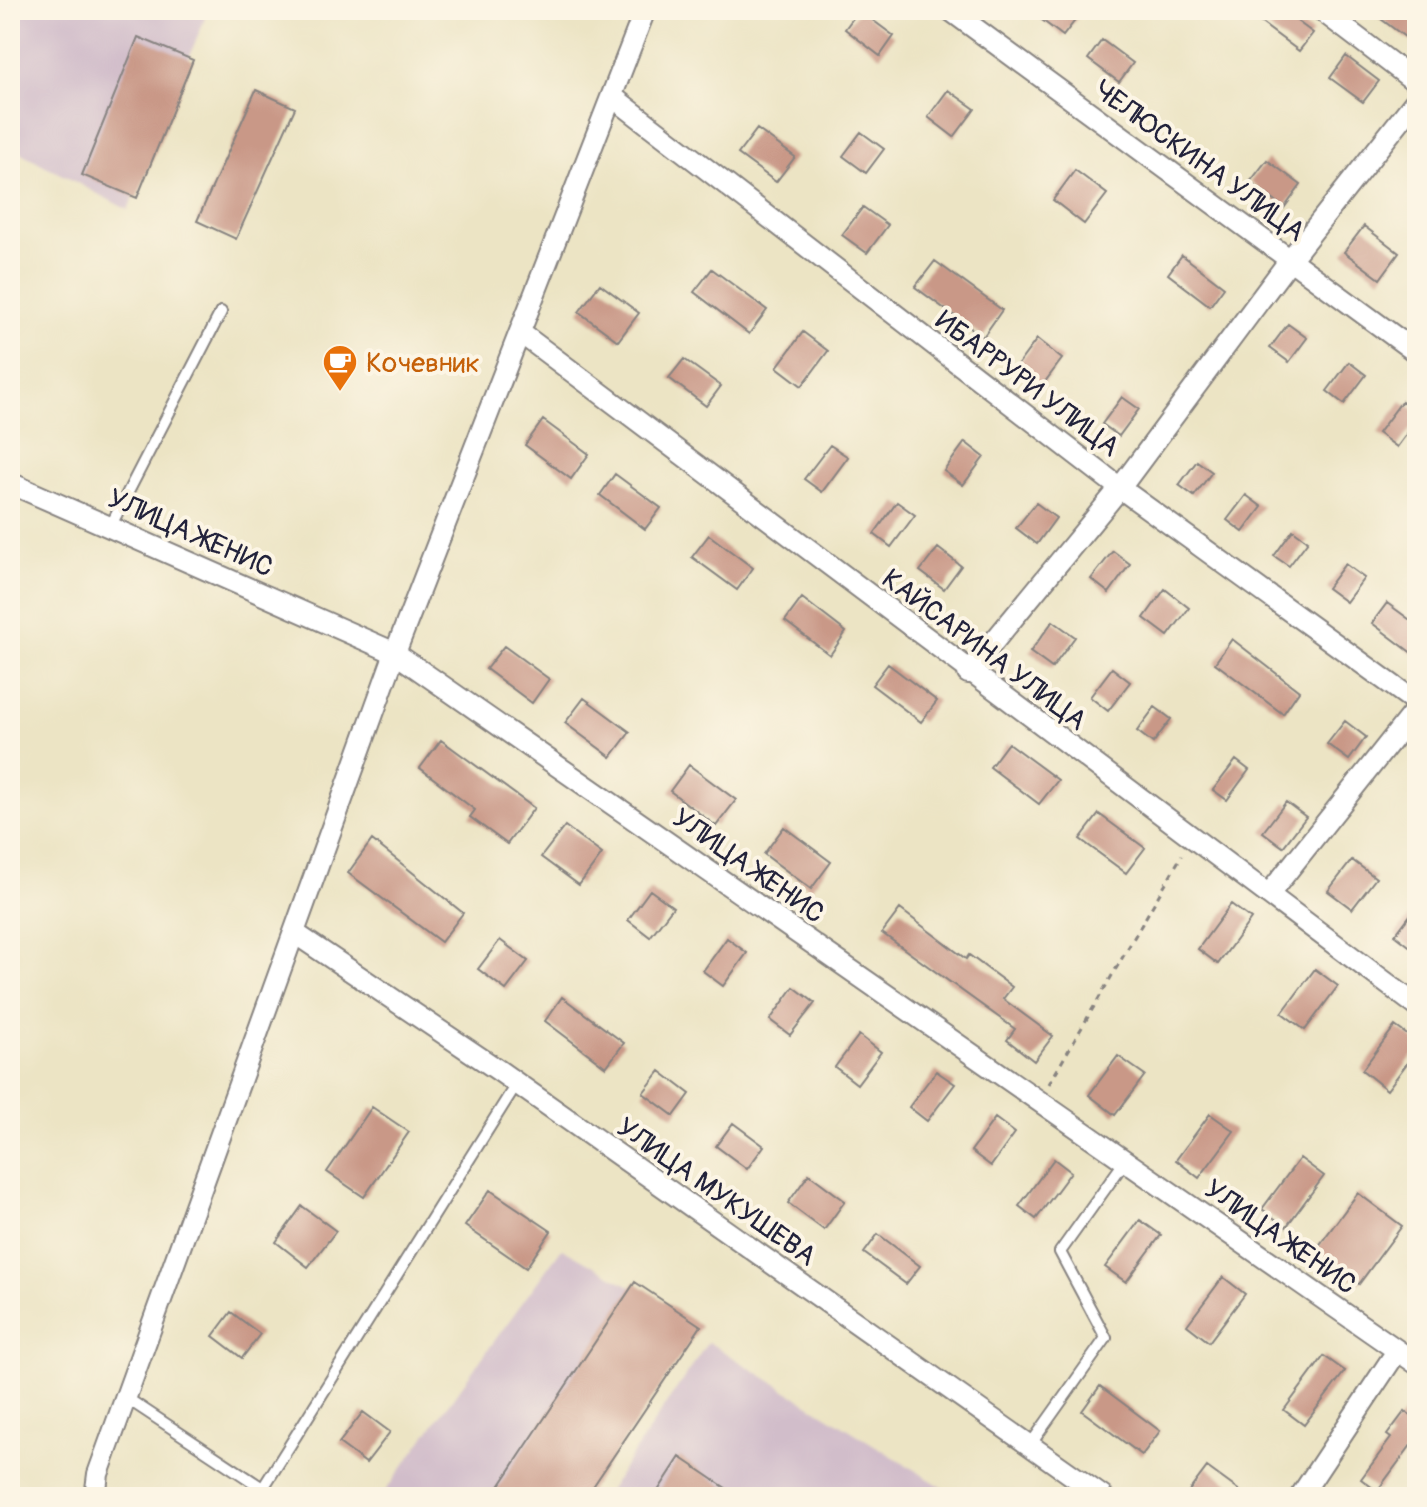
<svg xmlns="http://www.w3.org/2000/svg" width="1427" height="1507" viewBox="0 0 1427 1507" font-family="Pangolin,sans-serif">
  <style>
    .industrial { fill: #d1bdca }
    .building { fill: #c99887 }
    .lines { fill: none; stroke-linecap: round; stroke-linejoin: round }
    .service-casing { stroke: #878380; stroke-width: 14 }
    .minor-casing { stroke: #878380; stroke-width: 24 }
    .path { stroke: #878380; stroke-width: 3; stroke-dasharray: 6 6; stroke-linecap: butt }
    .service { stroke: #fff; stroke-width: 10 }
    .minor { stroke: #fff; stroke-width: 20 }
    .labels { text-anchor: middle; stroke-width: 8; stroke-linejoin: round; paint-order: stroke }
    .street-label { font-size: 28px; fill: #22223b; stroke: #fcf5e5 }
    .food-label { font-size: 28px; fill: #c56008; stroke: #fcf5e5; text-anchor: start }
  </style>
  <rect width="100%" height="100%" fill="#fcf5e5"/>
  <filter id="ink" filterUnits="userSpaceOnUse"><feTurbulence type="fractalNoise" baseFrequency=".0125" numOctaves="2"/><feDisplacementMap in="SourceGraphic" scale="16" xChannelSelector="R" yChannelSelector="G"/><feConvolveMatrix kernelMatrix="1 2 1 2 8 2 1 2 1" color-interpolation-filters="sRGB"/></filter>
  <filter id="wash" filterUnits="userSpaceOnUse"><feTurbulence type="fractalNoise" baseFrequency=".006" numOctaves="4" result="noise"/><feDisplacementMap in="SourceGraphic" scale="32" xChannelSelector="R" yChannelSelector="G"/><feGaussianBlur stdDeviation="1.8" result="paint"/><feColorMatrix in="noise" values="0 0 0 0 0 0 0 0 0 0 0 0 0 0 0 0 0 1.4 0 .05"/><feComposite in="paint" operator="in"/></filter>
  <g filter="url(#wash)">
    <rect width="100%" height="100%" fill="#ece4c4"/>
    <path class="industrial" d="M 10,10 L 208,10 L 128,210 L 10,147 Z
      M 562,1248 L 701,1326 L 582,1497 L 381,1497 Z
      M 708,1342 L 958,1497 L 604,1497 Z"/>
    <g id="blocks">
      <path class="building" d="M 859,10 L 894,36 L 880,56 L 845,29 Z
        M 1029,10 L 1083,10 L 1063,36 Z
        M 1244,10 L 1282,10 L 1313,33 L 1299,51 Z
        M 1369,10 L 1417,10 L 1417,46 Z
        M 138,37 L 193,60 L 137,198 L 82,175 Z
        M 1102,40 L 1133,63 L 1119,82 L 1088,59 Z
        M 1346,56 L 1379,81 L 1363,102 L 1330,78 Z
        M 256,90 L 295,108 L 236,239 L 197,221 Z
        M 948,90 L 975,109 L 954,137 L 928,117 Z
        M 757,129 L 795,157 L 776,182 L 738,154 Z
        M 861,132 L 884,149 L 866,173 L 843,156 Z
        M 1267,160 L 1301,185 L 1284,208 L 1250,182 Z
        M 1075,170 L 1107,194 L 1084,224 L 1053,200 Z
        M 863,207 L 888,225 L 867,253 L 842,235 Z
        M 1364,226 L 1399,253 L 1380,279 L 1344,252 Z
        M 1182,255 L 1224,287 L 1210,306 L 1168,274 Z
        M 935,261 L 1002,310 L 983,337 L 915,287 Z
        M 712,269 L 767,310 L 749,334 L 694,292 Z
        M 600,284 L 639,313 L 618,341 L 579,312 Z
        M 1288,324 L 1307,338 L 1289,362 L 1270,348 Z
        M 803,332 L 828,351 L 802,386 L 777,367 Z
        M 1037,339 L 1062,359 L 1041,387 L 1016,367 Z
        M 684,359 L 721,386 L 706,406 L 669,378 Z
        M 1349,362 L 1366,375 L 1344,404 L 1327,391 Z
        M 1122,397 L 1139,409 L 1119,436 L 1102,424 Z
        M 1402,401 L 1417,412 L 1417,420 L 1397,447 L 1378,433 Z
        M 543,420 L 589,454 L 571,479 L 525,445 Z
        M 965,442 L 984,457 L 963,485 L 944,471 Z
        M 830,445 L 848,457 L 822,492 L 804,479 Z
        M 1197,461 L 1212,472 L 1194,496 L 1179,485 Z
        M 615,474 L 661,508 L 645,529 L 600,495 Z
        M 1246,495 L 1262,507 L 1243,532 L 1227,520 Z
        M 897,502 L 915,515 L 891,547 L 874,534 Z
        M 1036,503 L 1056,518 L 1037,544 L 1016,528 Z
        M 1293,530 L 1308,541 L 1289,566 L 1274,556 Z
        M 709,535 L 753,568 L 737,590 L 692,557 Z
        M 938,548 L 961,566 L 944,589 L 920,571 Z
        M 1113,551 L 1130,564 L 1109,593 L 1091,579 Z
        M 1345,564 L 1364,578 L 1346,602 L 1327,588 Z
        M 1165,589 L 1189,608 L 1168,636 L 1144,618 Z
        M 802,598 L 846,632 L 830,655 L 785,621 Z
        M 1387,603 L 1417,625 L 1417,657 L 1372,623 Z
        M 1053,621 L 1075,637 L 1052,668 L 1030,652 Z
        M 1232,639 L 1299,691 L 1283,714 L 1215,663 Z
        M 504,646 L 549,679 L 532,703 L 486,669 Z
        M 888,664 L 937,701 L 921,722 L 872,685 Z
        M 1112,668 L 1130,682 L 1108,711 L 1090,697 Z
        M 584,698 L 630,732 L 611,757 L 565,723 Z
        M 1155,707 L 1171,719 L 1153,743 L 1137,731 Z
        M 1345,721 L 1366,737 L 1349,760 L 1327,744 Z
        M 441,740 L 534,808 L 507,844 L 470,817 L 475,810 L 420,768 Z
        M 1008,743 L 1058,780 L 1039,804 L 990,767 Z
        M 1236,760 L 1249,770 L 1227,800 L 1213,790 Z
        M 689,765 L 736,800 L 716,826 L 670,791 Z
        M 1286,802 L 1306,817 L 1283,847 L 1263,832 Z
        M 1099,814 L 1145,848 L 1126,873 L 1080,839 Z
        M 565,826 L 602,854 L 579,885 L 541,857 Z
        M 784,827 L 831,862 L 811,889 L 764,854 Z
        M 372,840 L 463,913 L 441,942 L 348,873 Z
        M 1352,860 L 1376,878 L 1352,909 L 1328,891 Z
        M 650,890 L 673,907 L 650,937 L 628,920 Z
        M 1231,904 L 1251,919 L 1218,964 L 1198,949 Z
        M 1417,906 L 1417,952 L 1395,935 Z
        M 900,909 L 966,959 L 969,955 L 1012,987 L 1003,999 L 1053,1036 L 1034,1061 L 1007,1040 L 1015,1029 L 882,933 Z
        M 727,938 L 747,953 L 723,986 L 703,971 Z
        M 500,940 L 528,961 L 506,990 L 478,969 Z
        M 1315,969 L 1338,986 L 1305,1030 L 1282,1013 Z
        M 794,987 L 815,1003 L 790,1035 L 770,1020 Z
        M 562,997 L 624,1043 L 606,1067 L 545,1021 Z
        M 1395,1026 L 1417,1042 L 1417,1050 L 1387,1090 L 1362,1070 Z
        M 859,1035 L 881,1052 L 857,1084 L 835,1067 Z
        M 1118,1056 L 1145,1075 L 1115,1115 L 1089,1095 Z
        M 660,1071 L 690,1094 L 674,1116 L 643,1093 Z
        M 936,1071 L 955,1084 L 927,1121 L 909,1107 Z
        M 372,1107 L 409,1132 L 364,1197 L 327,1172 Z
        M 1210,1114 L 1234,1131 L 1199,1178 L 1176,1160 Z
        M 995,1118 L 1015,1133 L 991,1166 L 971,1151 Z
        M 733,1123 L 764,1146 L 747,1169 L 716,1146 Z
        M 1300,1158 L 1324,1176 L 1286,1227 L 1262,1209 Z
        M 1054,1159 L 1071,1172 L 1036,1219 L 1019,1206 Z
        M 809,1174 L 845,1201 L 824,1230 L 788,1203 Z
        M 490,1190 L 551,1231 L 526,1268 L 465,1226 Z
        M 1358,1193 L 1402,1226 L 1359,1284 L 1315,1251 Z
        M 302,1206 L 336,1231 L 308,1267 L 276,1242 Z
        M 1140,1220 L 1161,1235 L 1126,1282 L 1105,1267 Z
        M 878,1234 L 920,1266 L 906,1284 L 864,1253 Z
        M 1223,1277 L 1245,1294 L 1209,1342 L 1187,1325 Z
        M 635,1282 L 701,1326 L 586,1497 L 492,1497 Z
        M 231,1312 L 260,1334 L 242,1358 L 213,1336 Z
        M 1324,1356 L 1345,1371 L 1304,1425 L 1284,1410 Z
        M 1100,1386 L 1160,1431 L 1142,1455 L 1082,1411 Z
        M 1405,1411 L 1417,1420 L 1417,1437 L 1377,1491 L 1361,1479 L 1391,1438 L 1387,1435 Z
        M 363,1412 L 390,1432 L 366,1463 L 339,1443 Z
        M 680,1457 L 739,1497 L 654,1497 Z
        M 1207,1467 L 1248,1497 L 1197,1497 L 1189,1491 Z"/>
    </g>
  </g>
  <g filter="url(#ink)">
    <use href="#blocks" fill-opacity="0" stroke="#878380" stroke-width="2"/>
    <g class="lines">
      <defs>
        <path id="service" d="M 110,527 L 221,312
          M 125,1397 L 276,1497
          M 1030,1445 L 1106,1338 L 1060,1252 L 1125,1161
          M 263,1488 L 517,1083"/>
        <path id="minor" d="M 950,10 L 1417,353
          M 1321,10 L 1417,83
          M 613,97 L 1120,488 L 1417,703
          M 522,334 L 1417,1006
          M 10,483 L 395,653 L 1417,1364
          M 968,673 L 1120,488 L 1289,261 L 1417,99
          M 1270,893 L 1417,708
          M 296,934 L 498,1070 L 1103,1497
          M 95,1497 L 98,1474 L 395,653 L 645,10
          M 1300,1497 L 1397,1351"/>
      </defs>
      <use href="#service" class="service-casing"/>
      <use href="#minor" class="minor-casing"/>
      <path class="path" d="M 1049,1084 L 1182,855"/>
      <use href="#service" class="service"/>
      <use href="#minor" class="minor"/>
    </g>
  </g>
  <defs>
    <symbol id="cafe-pin" viewBox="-11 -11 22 30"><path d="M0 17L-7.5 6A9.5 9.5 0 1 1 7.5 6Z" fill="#e8710a" stroke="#fcf5e5"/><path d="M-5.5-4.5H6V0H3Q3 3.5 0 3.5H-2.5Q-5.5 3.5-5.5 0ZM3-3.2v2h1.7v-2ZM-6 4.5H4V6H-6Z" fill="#fff"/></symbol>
  </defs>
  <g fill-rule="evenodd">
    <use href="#cafe-pin" x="320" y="342" width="40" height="54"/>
  </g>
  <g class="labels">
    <g class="street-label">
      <text transform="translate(1200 160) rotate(36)" y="10">ЧЕЛЮСКИНА УЛИЦА</text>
      <text transform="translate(1028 383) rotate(37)" y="10">ИБАРРУРИ УЛИЦА</text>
      <text transform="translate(191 532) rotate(24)" y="10">УЛИЦА ЖЕНИС</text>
      <text transform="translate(985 649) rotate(37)" y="10">КАЙСАРИНА УЛИЦА</text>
      <text transform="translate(749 865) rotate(35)" y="10">УЛИЦА ЖЕНИС</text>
      <text transform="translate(717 1191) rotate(35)" y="10">УЛИЦА МУКУШЕВА</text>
      <text transform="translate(1281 1236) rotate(35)" y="10">УЛИЦА ЖЕНИС</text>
    </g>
    <g class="food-label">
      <text x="366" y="372">Кочевник</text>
    </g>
  </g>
  <rect width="1427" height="1507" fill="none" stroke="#fcf5e5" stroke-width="40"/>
</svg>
